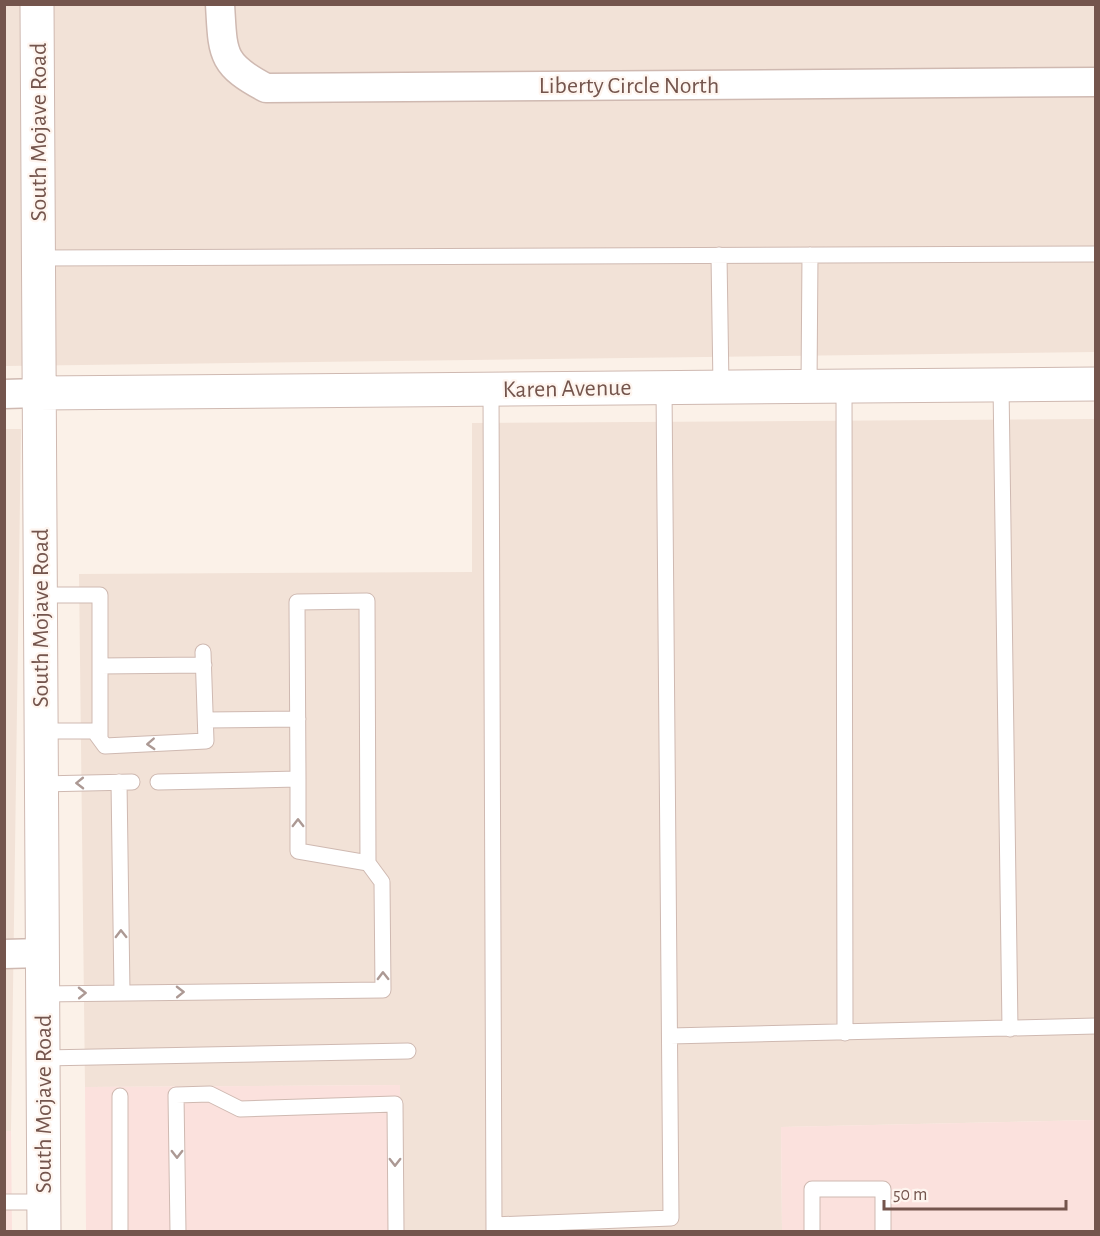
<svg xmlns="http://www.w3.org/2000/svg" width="1100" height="1236" viewBox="0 0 1100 1236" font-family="'Alegreya Sans',sans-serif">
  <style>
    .residential { fill: #f2e2d7 }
    .commercial { fill: #fbe1dd }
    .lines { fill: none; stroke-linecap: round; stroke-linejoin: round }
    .service-casing { stroke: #cfb9b1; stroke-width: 17 }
    .minor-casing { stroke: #cfb9b1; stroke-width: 31 }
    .tertiary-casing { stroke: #cfb9b1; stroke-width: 35 }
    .service { stroke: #fff; stroke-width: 15 }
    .minor { stroke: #fff; stroke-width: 28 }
    .tertiary { stroke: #fff; stroke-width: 33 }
    .oneway { stroke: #ac9994 }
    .labels { text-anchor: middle; stroke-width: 4.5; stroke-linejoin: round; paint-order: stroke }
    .street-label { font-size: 24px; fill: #74554d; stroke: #fef5ef }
  </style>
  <rect width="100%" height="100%" fill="#fbf1e8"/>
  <path class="residential" d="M 4,5 L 1095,5 L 1095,352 L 5,366 Z
    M 1095,419 L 1095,1120 L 781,1127 L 782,1231 L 401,1232 L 400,1085 L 85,1087 L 79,574 L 472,572 L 472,423 Z
    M 4,429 L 21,429 L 11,1131 L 5,1131 Z"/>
  <path class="commercial" d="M 400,1085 L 401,1231 L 86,1231 L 85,1087 Z
    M 1095,1120 L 1095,1231 L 782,1231 L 781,1127 Z
    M 4,1131 L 11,1131 L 12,1231 L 5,1231 Z"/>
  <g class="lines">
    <defs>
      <path id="service" d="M 719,255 L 721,387
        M 38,258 L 1096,254
        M 1001,385 L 1010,1029
        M 809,386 L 810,255
        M 844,386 L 845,1033
        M 491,389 L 494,1232
        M 40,595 L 100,595 L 100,739
        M 100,666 L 204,665
        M 206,720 L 298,719
        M 41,731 L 94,731 L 105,746 L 206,741 L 203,652
        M 298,779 L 297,602 L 367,601 L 368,863
        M 119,782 L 122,993
        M 41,784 L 132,782
        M 42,994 L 383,990 L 382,882 L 368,863 L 298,851 L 298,779 L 158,782
        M 670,1036 L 1096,1026
        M 43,1058 L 408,1051
        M 120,1096 L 120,1232
        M 4,1202 L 43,1202
        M 494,1225 L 671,1218 L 664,388
        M 178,1232 L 176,1095 L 210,1094 L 240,1109 L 395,1104 L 396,1232
        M 812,1232 L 812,1189 L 883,1189 L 883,1232"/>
      <path id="minor" d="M 220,4 C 223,53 220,64 266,88 L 1096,82
        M 4,394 L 39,393
        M 4,954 L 42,953"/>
      <path id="tertiary" d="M 37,4 L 44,1232
        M 39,393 L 1096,384"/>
    </defs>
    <use href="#service" class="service-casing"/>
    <use href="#minor" class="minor-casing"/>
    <use href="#tertiary" class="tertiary-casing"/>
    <use href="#service" class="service"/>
    <use href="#minor" class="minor"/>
    <use href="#tertiary" class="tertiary"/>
  </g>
  <defs><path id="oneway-chevron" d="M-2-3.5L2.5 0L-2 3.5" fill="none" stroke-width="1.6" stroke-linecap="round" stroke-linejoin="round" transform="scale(1.5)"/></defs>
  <g class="oneway">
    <use href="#oneway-chevron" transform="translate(151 744) rotate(177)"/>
    <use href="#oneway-chevron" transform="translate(80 783) rotate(179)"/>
    <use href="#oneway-chevron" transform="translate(298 823) rotate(-90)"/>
    <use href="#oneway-chevron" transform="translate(121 934) rotate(-91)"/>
    <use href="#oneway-chevron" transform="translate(383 976) rotate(-91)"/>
    <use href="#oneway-chevron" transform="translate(180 992) rotate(-1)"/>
    <use href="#oneway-chevron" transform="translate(82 993) rotate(-1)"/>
    <use href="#oneway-chevron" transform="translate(177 1154) rotate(90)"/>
    <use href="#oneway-chevron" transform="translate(395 1162) rotate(90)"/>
  </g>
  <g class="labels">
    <g class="street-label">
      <text x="629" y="93">Liberty Circle North</text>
      <text transform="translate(38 132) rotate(-90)" y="8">South Mojave Road</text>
      <text transform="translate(567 388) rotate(-1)" y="8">Karen Avenue</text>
      <text transform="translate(40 618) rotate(-90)" y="8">South Mojave Road</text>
      <text transform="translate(43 1104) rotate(-90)" y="8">South Mojave Road</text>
    </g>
  </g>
  <rect width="1100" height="1236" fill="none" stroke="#74554d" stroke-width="12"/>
  <path d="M884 1200v9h182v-9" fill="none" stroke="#74554d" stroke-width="3"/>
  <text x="893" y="1200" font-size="18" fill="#74554d" stroke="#fef5ef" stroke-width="4.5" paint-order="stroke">50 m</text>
</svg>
